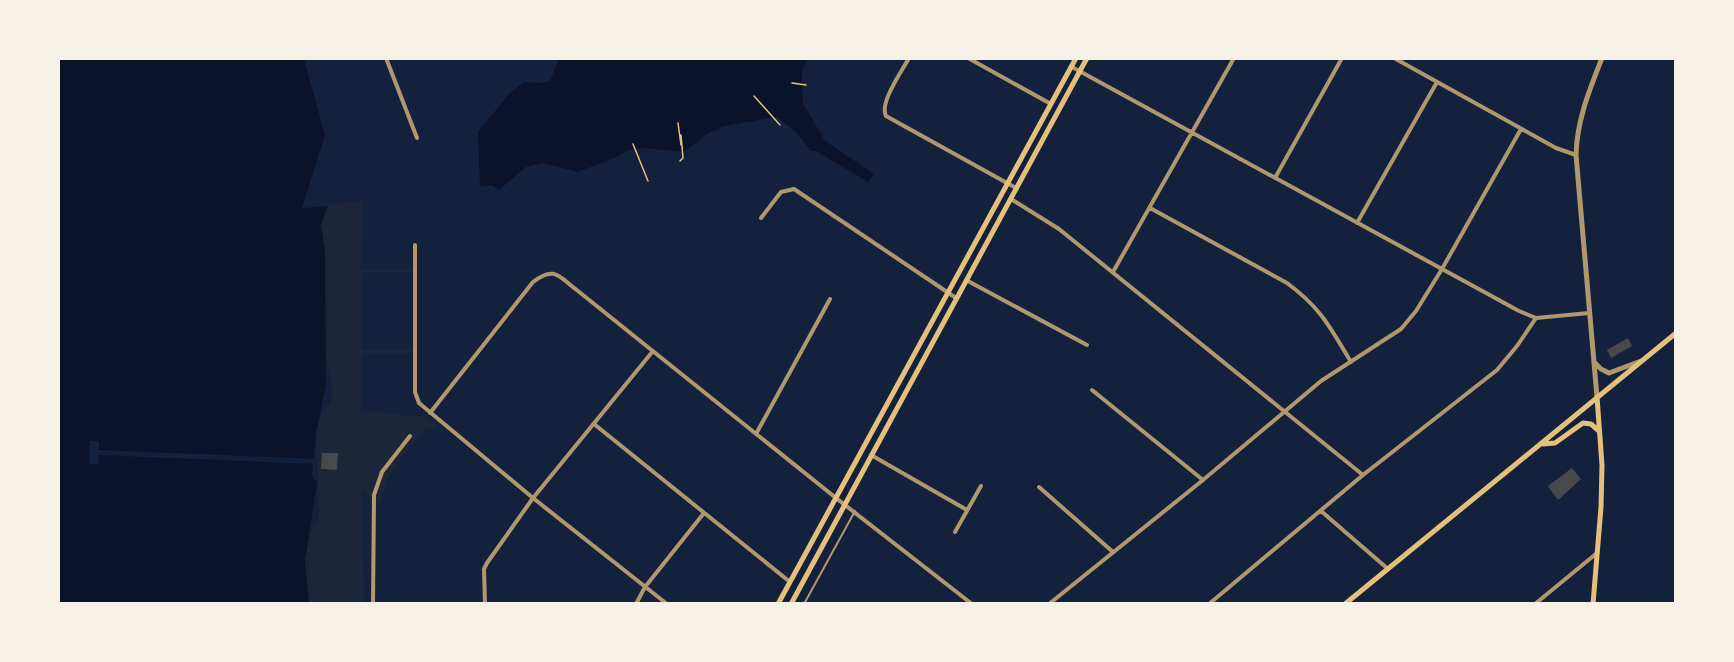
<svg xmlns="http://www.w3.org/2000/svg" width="1734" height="662" viewBox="0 0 1734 662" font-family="Overpass,sans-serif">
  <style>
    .green { fill: #1d2539 }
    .water { fill: #0b132b }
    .pier { fill: #14213d }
    .building { fill: #48494c }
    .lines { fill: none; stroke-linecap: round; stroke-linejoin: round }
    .path { stroke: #e5c07b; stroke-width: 1.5 }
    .service { stroke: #b1986c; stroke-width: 2 }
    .minor { stroke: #b1986c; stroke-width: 4 }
    .tertiary { stroke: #b1986c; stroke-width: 5 }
    .secondary { stroke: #e5c07b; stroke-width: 5 }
  </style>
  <rect width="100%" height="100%" fill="#14213d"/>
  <path class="green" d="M 362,201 L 361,269 L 415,270 L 415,272 L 361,273 L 361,350 L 416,350 L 416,353 L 361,353 L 361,411 L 414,416 L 421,417 L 423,413 L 439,426 L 426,428 C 406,452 385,472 382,504 L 362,492 L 362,546 L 365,603 L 306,603 L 301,531 C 314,529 316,526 319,514 L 316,430 L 320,416 L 331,403 L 332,388 L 320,326 L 302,208 Z"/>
  <path class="water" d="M 58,59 L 304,59 L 325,135 L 302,208 L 328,206 L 321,225 L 325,252 L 326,383 L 316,434 L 312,475 L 317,483 L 305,562 L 309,603 L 59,603 Z
    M 559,59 L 808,59 L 802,71 L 803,103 L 825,141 L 874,174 L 868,182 L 816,151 L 811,151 L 796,132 L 777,117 L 724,126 L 707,134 L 684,152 L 643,148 L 629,150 L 614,158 L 578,172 L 542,163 L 526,167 L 499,190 L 492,185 L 480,187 L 478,132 L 509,94 L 524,82 L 540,83 L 550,81 Z"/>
  <path class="pier" d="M 90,441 L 99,441 L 99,450 L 317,459 L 317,464 L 99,455 L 98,464 L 89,464 Z"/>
  <path class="building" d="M 1628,338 L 1632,346 L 1611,358 L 1607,350 Z
    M 322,453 L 338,453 L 337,470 L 321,469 Z
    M 1572,468 L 1581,479 L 1558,500 L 1548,486 Z"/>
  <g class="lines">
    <path class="path" d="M 792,83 L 806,85
      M 754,96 L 780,125
      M 678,123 L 681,145
      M 633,144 L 648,181
      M 680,161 L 683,158 L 681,135"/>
    <path class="service" d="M 804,604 L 855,511"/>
    <path class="minor" d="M 386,58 L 417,138
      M 909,58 C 902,71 879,103 886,116 L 1016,188
      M 968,58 L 1051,104
      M 1394,58 L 1556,148 L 1576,155
      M 1072,67 L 1519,311 L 1536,318
      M 1275,178 L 1342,58
      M 1011,199 L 1059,229 L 1363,475
      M 1150,208 L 1287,283 C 1321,308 1330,327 1351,362
      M 761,218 L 781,192 L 794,189 L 956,298
      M 1357,223 L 1437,82
      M 415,245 L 415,392 L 419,403 L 533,498 L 667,604
      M 1113,272 L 1234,58
      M 966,280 L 1087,345
      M 1092,390 L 1203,480
      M 430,413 L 533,282 C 555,265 559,277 578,291 L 836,498 L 972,604
      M 594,424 L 790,582
      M 756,434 L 830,299
      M 871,455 L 967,510
      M 1039,487 L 1113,552
      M 1321,511 L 1388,569
      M 955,532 L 981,486
      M 373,604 L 374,495 L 382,472 L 410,436
      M 485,604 L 484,569 L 487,563 L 533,498 L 653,351
      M 636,604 L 645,587 L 704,513
      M 1049,604 L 1203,480 L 1321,381 L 1401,329 L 1416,311 L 1442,269 L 1521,129
      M 1209,604 L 1363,475 L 1497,370 L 1517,346 L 1536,318 L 1589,313
      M 1535,604 L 1597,553"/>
    <path class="tertiary" d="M 1594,362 L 1601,369 L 1609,373 L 1641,361
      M 1597,397 L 1576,155 C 1577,120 1589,91 1602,58"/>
    <path class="secondary" d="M 1543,444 L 1555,443 L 1583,423 L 1591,424 L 1599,431
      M 778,604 L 1076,58
      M 791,604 L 1087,58
      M 1345,604 L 1676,333
      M 1593,604 L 1601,507 L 1602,465 L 1597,397"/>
  </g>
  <rect width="1734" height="662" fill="none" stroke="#f6f1e7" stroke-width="120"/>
</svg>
